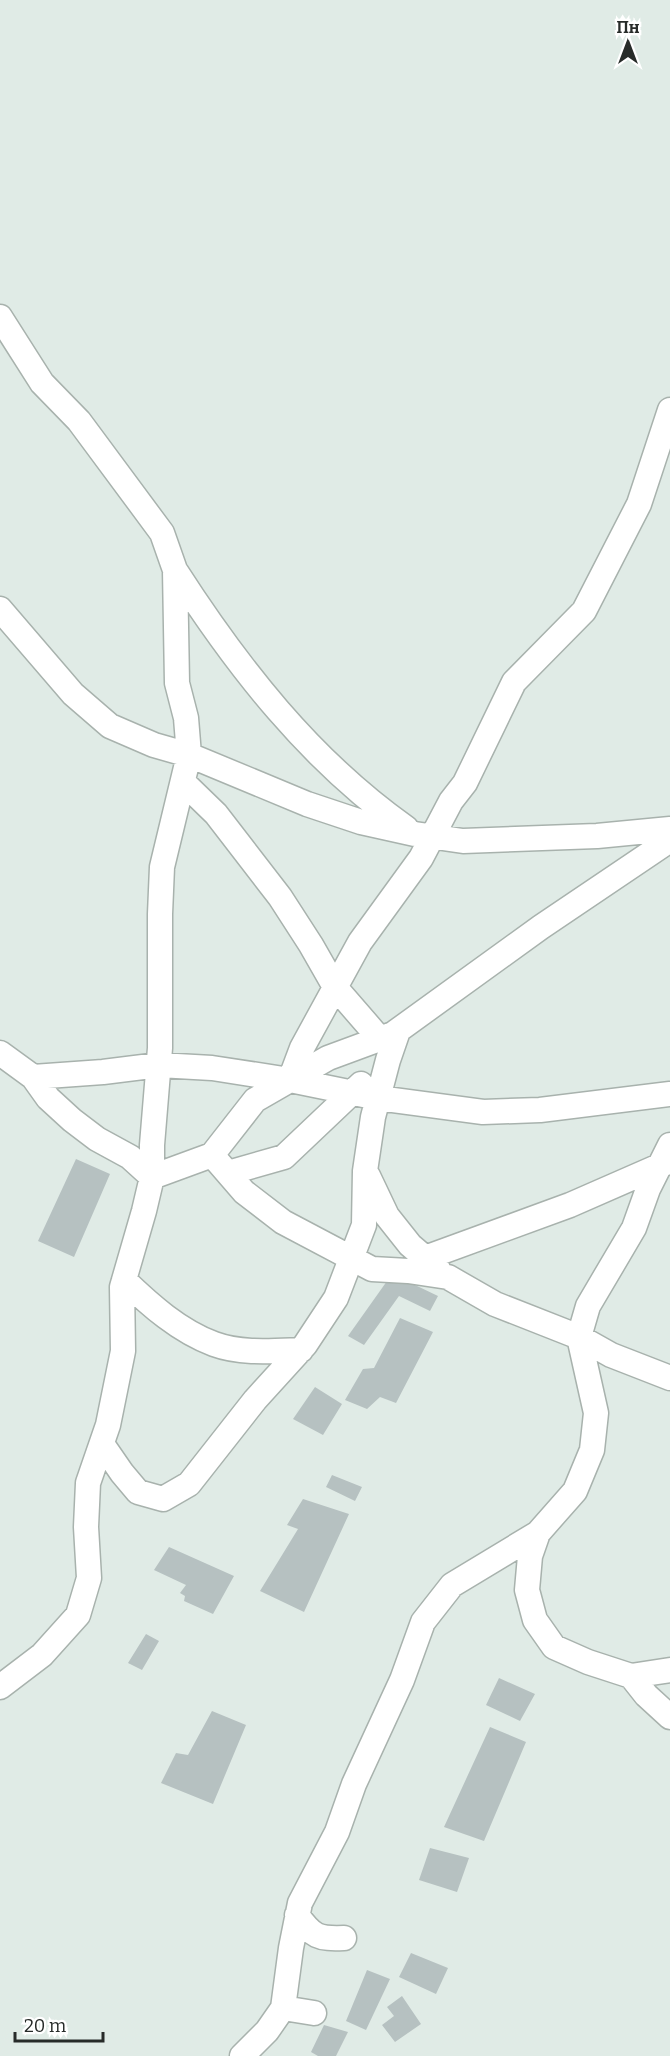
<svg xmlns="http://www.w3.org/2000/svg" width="670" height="2056" viewBox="0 0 670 2056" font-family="Bitter,serif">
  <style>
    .building { fill: #b6c1c1 }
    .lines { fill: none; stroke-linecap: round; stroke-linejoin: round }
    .street-casing { stroke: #a8b2ad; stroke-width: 27 }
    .street { stroke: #fff; stroke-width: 24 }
  </style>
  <rect width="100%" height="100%" fill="#e0ebe6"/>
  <path class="building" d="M 76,1159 L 110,1174 L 74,1257 L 38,1241 Z
    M 392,1274 L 438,1296 L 430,1311 L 399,1296 L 364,1345 L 348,1336 Z
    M 400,1318 L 433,1332 L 396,1403 L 380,1397 L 367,1409 L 345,1400 L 363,1369 L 374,1368 Z
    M 315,1387 L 342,1404 L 323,1435 L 293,1419 Z
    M 332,1475 L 362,1487 L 355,1501 L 326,1487 Z
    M 303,1499 L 349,1514 L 304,1612 L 260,1591 L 298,1529 L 287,1525 Z
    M 169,1547 L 234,1576 L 213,1614 L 184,1601 L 185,1596 L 180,1593 L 186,1585 L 154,1570 Z
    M 146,1634 L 159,1641 L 142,1670 L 128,1663 Z
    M 499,1678 L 535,1694 L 520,1721 L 486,1705 Z
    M 212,1711 L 246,1725 L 213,1804 L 161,1783 L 176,1753 L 188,1755 Z
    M 490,1727 L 526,1742 L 484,1841 L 444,1827 Z
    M 430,1848 L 469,1858 L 457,1892 L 419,1880 Z
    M 411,1953 L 448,1968 L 436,1994 L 399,1977 Z
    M 367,1970 L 390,1979 L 366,2030 L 346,2021 Z
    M 402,1996 L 421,2024 L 395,2042 L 382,2025 L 394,2016 L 387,2007 Z
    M 324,2025 L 348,2032 L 336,2056 L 318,2056 L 311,2052 Z"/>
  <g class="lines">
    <defs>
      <path id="street" d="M 0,317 L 42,383 L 79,421 L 162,533 L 175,570 L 177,683 L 186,718 L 189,755 L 162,867 L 160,914 L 160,1048 L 152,1145 L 152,1177
        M 175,570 C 238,668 310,760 406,828
        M 0,609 L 73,694 L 110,726 L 154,745 L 189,755 L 307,804 L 361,822 L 415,834 L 463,841 L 597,836 L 670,829
        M 183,782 L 216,814 L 280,897 L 311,945 L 335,987 L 380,1039
        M 0,1053 L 33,1077 L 48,1098 L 72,1120 L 97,1139 L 130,1157 L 152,1177
        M 33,1077 L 103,1072 L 159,1065 L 212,1068 L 290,1080 L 378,1098 L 483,1112 L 540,1110 L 670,1094
        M 290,1080 L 302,1048 L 360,942 L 421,858 L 451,801 L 465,783 L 514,682 L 584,611 L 639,504 L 670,410
        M 212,1155 L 244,1192 L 283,1222 L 372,1269 L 408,1271 L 448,1277 L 495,1304 L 579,1337 L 611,1355 L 670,1378
        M 228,1173 L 284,1157 L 361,1084
        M 368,1176 L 387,1216 L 410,1245 L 438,1269
        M 425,1258 L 570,1205 L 666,1163
        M 124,1280 C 150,1305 179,1331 214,1344 C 241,1354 273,1351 301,1350
        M 102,1444 L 122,1473 L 138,1492 L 163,1499 L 189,1484 L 255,1400 L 305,1345 L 336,1298 L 364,1225 L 365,1171 L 373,1117 L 388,1060 L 398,1031
        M 538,1533 L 530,1556 L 527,1590 L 535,1620 L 554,1647 L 588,1662 L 631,1676 L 670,1670
        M 631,1676 L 646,1695 L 670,1717
        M 0,1687 L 42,1655 L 78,1615 L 89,1578 L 86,1527 L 88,1483 L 108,1425 L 123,1351 L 122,1287 L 144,1211 L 152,1177 L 212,1155 L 255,1100 L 328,1058 L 393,1034 L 541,927 L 670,840
        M 297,1915 C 313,1937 318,1939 344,1938
        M 283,2008 L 314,2013
        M 242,2056 L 267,2031 L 283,2008 L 291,1948 L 300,1903 L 337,1832 L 354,1784 L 402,1680 L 423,1622 L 452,1585 L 538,1533 L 575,1491 L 592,1450 L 596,1413 L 579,1337 L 588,1306 L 634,1228 L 648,1189 L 670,1145"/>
    </defs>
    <use href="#street" class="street-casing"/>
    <use href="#street" class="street"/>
  </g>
  <g transform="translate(628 42)" stroke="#ffffff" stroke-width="4.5" paint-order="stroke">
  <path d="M0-4.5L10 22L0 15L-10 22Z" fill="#272b29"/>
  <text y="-9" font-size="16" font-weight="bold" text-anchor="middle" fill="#272b29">Пн</text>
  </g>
  <path d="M15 2032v9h88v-9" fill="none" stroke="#272b29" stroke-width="3"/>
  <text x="24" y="2032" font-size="18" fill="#272b29" stroke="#ffffff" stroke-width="4.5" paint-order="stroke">20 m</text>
</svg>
